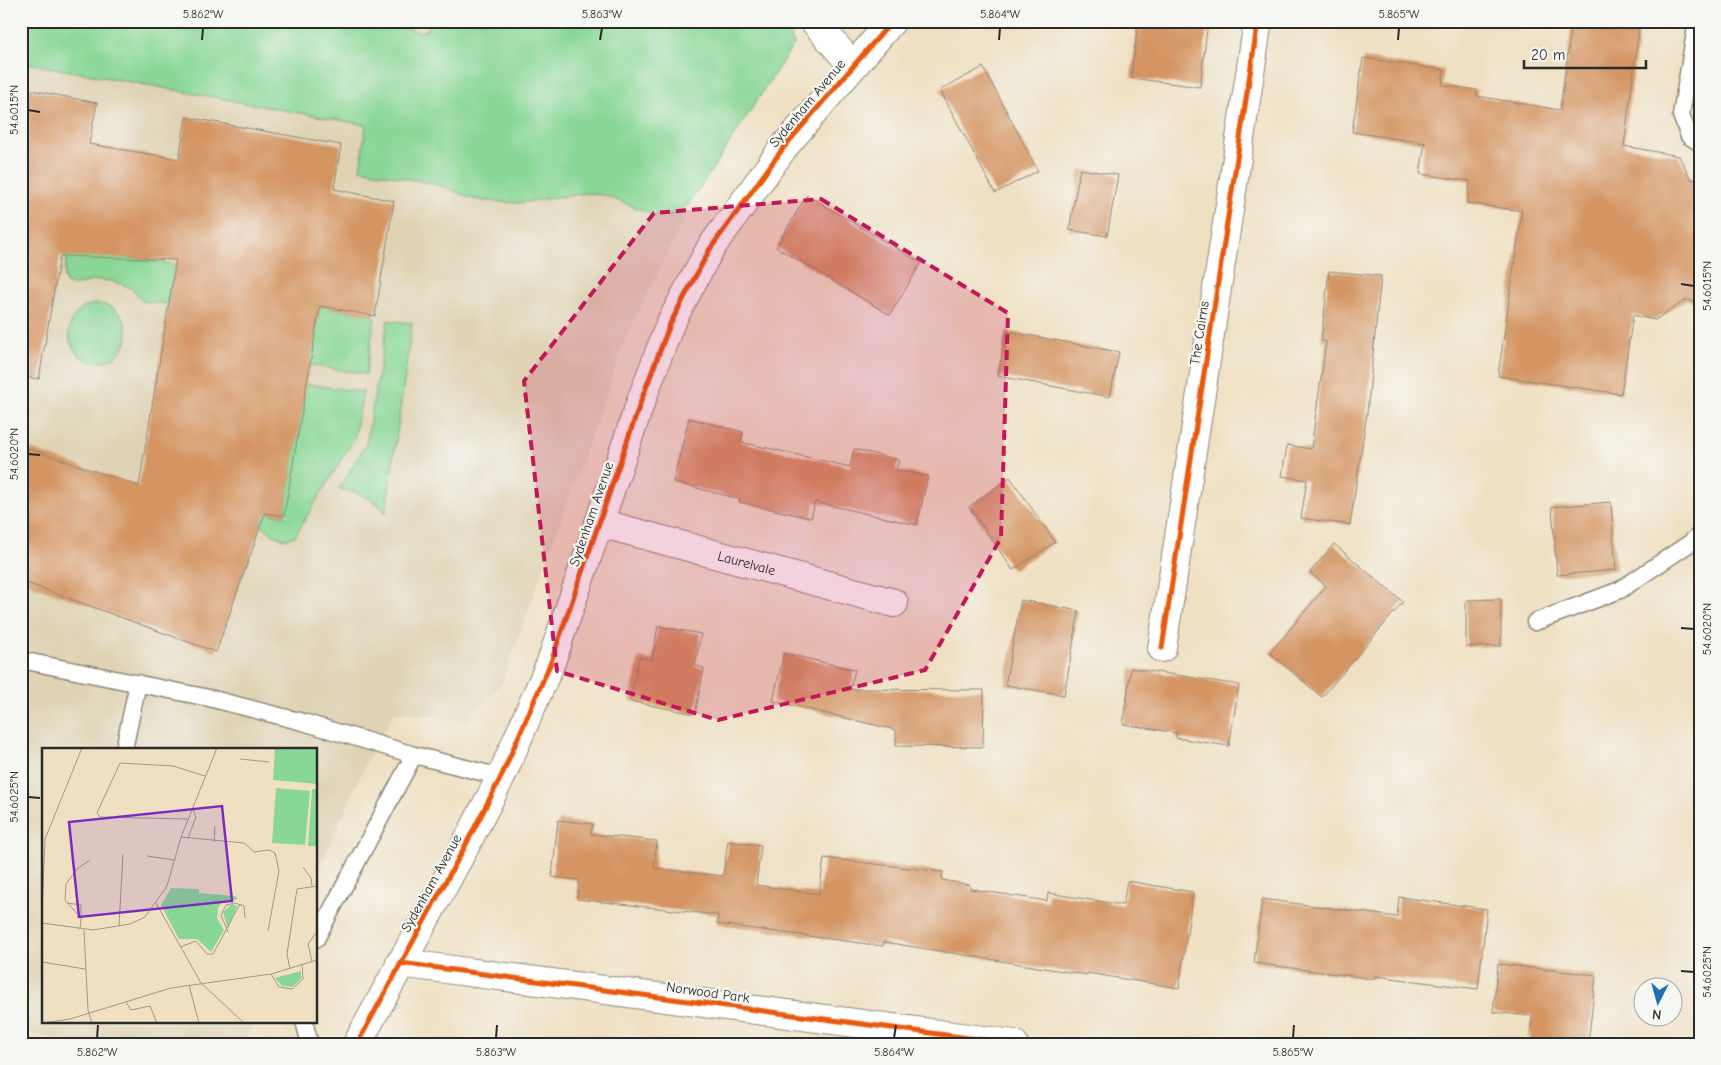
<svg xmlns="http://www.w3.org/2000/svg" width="1721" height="1065" viewBox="0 0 1721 1065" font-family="'Comic Neue',sans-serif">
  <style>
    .built { fill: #dfd3b4 }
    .green { fill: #89d795; stroke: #5a8160 }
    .building { fill: #d49564 }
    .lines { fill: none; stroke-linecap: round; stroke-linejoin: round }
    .lane-casing { stroke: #8d8676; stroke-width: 19 }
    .street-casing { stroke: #8d8676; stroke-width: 30 }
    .lane { stroke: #fff; stroke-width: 16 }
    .street { stroke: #fff; stroke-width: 28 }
    .cycleway-casing { stroke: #f6f6f2; stroke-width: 8 }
    .cycleway { stroke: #e8590c; stroke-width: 5 }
    .marked { fill: #c2185b; fill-opacity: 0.2; stroke: #c2185b; stroke-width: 4; stroke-dasharray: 10 6; stroke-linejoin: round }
    .ticks { fill: none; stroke: #2b2b2b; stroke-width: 2 }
    .labels { text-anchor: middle; stroke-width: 4.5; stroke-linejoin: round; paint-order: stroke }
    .street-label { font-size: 14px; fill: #2b2b2b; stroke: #f6f6f2 }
    .inset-road { fill: none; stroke: #a19886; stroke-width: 1 }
    .view { fill: #7b2cbf; fill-opacity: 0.15; stroke: #7b2cbf; stroke-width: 2.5 }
    .inset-edge { fill: none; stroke: #2b2b2b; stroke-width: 2.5 }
    .neatline { fill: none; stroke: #2b2b2b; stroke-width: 2 }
    .ticks-label { font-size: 12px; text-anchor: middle; fill: #2b2b2b }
  </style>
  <rect width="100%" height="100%" fill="#f6f6f2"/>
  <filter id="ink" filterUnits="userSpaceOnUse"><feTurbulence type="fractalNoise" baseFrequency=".02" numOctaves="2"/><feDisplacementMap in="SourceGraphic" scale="10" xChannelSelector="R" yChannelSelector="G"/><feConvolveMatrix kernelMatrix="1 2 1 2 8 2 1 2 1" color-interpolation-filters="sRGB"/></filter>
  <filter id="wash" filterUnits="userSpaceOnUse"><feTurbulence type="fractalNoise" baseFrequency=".0096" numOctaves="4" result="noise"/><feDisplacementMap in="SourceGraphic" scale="20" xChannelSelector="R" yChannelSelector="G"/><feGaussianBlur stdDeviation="1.12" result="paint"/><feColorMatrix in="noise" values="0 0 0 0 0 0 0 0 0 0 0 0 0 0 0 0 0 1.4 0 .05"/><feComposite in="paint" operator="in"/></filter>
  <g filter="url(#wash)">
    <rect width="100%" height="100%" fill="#efe0c2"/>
    <path class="built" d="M 21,21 L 786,21 L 794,44 L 696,194 L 627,336 L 502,682 L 468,720 L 395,712 L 364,767 L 316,876 L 316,749 L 44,749 L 44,1021 L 254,1021 L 244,1044 L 81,1044 L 21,1031 Z"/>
    <path class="green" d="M 21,21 L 382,21 L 419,32 L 427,30 L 432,21 L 786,21 L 794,44 L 696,194 L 683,209 L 668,216 L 652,214 L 604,195 L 586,193 L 518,203 L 487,201 L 473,199 L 445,187 L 429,183 L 360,169 L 366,125 L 21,62 Z
      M 67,255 L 144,259 L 175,265 L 168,304 L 142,301 C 139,298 137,294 135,291 C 125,283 105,278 92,281 C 80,283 78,288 66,283 L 64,277 Z
      M69 333a29 29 0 1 1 58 0a29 29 0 1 1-58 0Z
      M 320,306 L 375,316 L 366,374 L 309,365 Z
      M 388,320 L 412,323 L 386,513 C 373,497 360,493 339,489 L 366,444 Z
      M 306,384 L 363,392 L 354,439 L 295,536 C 278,545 271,529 258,524 C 249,521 239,519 230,516 L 233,508 L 284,516 Z"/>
    <g id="blocks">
      <path class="building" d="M 1138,21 L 1208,21 L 1200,87 L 1131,78 Z
        M 1572,21 L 1639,29 L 1624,146 L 1679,156 L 1691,179 L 1700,181 L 1700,302 L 1686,300 L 1655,320 L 1633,315 L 1621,394 L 1498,376 L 1522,211 L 1467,203 L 1470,181 L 1420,174 L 1425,143 L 1352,132 L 1363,58 L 1444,70 L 1442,85 L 1477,90 L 1477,96 L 1560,110 Z
        M 983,67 L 1038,171 L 995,193 L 940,90 Z
        M 21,88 L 97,103 L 89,144 L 179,159 L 186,117 L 341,145 L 334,189 L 394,201 L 375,316 L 320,306 L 284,516 L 265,513 L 216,652 L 21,581 L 21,446 L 139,486 L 176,260 L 60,256 L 39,379 L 21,377 Z
        M 1080,169 L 1118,175 L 1107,236 L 1069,230 Z
        M 807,195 L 921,263 L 890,315 L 776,247 Z
        M 1329,271 L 1381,276 L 1367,413 L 1350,525 L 1301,518 L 1307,480 L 1282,476 L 1287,445 L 1311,449 L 1326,342 L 1321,341 Z
        M 1006,331 L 1119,352 L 1110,397 L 998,376 Z
        M 689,418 L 743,432 L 741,442 L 850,467 L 854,449 L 899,460 L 896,470 L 928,476 L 917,525 L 815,502 L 811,518 L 739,502 L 740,499 L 673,482 Z
        M 1010,477 L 1055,542 L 1013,570 L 969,507 Z
        M 1611,502 L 1616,570 L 1557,575 L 1552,507 Z
        M 1334,544 L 1403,602 L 1322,697 L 1270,653 L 1326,586 L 1310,572 Z
        M 1501,599 L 1501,646 L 1466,647 L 1466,600 Z
        M 1021,600 L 1079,611 L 1064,695 L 1005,685 Z
        M 658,626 L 701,634 L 695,666 L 704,668 L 695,714 L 630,701 L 639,657 L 652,660 Z
        M 784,653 L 855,670 L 850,689 L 984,690 L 983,747 L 896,746 L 896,730 L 773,701 Z
        M 1131,668 L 1239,685 L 1229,746 L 1176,738 L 1177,733 L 1123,724 Z
        M 558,820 L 593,824 L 591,834 L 657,841 L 654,868 L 723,876 L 728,841 L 761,845 L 756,885 L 819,894 L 824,858 L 943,872 L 942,880 L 970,885 L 970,889 L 1047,901 L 1048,893 L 1123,905 L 1127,881 L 1193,892 L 1179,988 L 1087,973 L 1087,975 L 884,942 L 883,946 L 717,924 L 718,915 L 577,899 L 579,880 L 552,877 Z
        M 1399,897 L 1487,909 L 1478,989 L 1375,976 L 1374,979 L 1254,963 L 1262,899 L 1397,917 Z
        M 1498,964 L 1596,975 L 1588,1044 L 1529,1044 L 1532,1016 L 1493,1012 Z"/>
    </g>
  </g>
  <g filter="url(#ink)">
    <use href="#blocks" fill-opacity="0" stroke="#8d8676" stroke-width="1"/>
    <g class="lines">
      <defs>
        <path id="lane" d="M 1697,21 L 1681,115 L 1689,136 L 1700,143
          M 1535,622 L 1620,590 L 1690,543 L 1700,534
          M 21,660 L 209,698 L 303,722 L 414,755 L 501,777
          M 124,749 L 138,683
          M 316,939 L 414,755
          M 304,1021 L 310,1044"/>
        <g id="street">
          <path d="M 814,21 L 853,66"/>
          <path id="s1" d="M 600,523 L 894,603"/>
          <path d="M 1162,648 L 1258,21"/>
          <path d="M 400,963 L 1014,1044"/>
          <path d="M 357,1044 L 463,850 L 501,777 L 551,662 L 641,401 L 670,324 L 710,249 L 784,147 L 892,21"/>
        </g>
      </defs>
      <use href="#lane" class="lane-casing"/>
      <use href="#street" class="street-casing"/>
      <use href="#lane" class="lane"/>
      <use href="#street" class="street"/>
      <defs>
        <path id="cycleway" d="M 1162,648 L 1258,21
          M 400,963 L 1014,1044
          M 357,1044 L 463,850 L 501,777 L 551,662 L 641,401 L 670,324 L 710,249 L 784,147 L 892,21"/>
      </defs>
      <use href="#cycleway" class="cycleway-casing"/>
      <use href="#cycleway" class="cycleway"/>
    </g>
  </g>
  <path class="marked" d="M 821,199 L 1008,313 L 1001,538 L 925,670 L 718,720 L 557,671 L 524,381 L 654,213 Z"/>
  <path class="ticks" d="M 202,40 L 203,28M 600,40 L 602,28M 999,40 L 1000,28M 1398,40 L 1399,28M 28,110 L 40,112M 1681,284 L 1694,286M 28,454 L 40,455M 1681,628 L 1694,629M 28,797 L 40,798M 1681,971 L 1694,972M 97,1038 L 98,1025M 496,1038 L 497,1025M 894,1038 L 896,1025M 1293,1038 L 1294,1025"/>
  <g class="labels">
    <g class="street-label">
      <text transform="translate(807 103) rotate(-50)" y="5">Sydenham Avenue</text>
      <text transform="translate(1199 333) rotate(-81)" y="5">The Cairns</text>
      <text transform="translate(591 514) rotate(-71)" y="5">Sydenham Avenue</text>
      <text dy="5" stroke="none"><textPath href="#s1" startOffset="152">Laurelvale</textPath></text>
      <text transform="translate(431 883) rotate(-61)" y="5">Sydenham Avenue</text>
      <text transform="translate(708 992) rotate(8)" y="5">Norwood Park</text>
    </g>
  </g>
  <g transform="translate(42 748)">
    <rect width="275" height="275" fill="#efe0c2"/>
    <path d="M 233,0 L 275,0 L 275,36 L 231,32 ZM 234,40 L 268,43 L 263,97 L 230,95 ZM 270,41 L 275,41 L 275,98 L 266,98 ZM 129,140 L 157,141 L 157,145 L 193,148 L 196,151 L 180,154 L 176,160 L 175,170 L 182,182 L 169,204 L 155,191 L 137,191 L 119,157 ZM 190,156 L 195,158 L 186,181 L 181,164 ZM 259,223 L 259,231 L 250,239 L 240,238 L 233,230 Z" fill="#89d795"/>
    <path class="inset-road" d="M 198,11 L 227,14M 146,71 L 58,69 L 55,65 L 78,15 L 131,18 L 163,28M 139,89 L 202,95 L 212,104 L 227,102 L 233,105 L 237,123 L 226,183M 146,90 L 154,69 L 150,59M 172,94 L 173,78M 105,108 L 132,112M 261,119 L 269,130 L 270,138M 25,155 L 39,157 L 39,170M 114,155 L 159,235 L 202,275M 0,163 L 3,91 L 40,0M 0,175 L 51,182 L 88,176 L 103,169 L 125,138 L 139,89 L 175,0M 77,178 L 81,106M 38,181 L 39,170 L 23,152 L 24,136 L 35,121 L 48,112M 42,182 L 46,262 L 50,275M 186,184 L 179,167 L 184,157 L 193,155 L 202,158 L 203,170M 138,199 L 154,193 L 165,206 L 171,206 L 198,156M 0,214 L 43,221M 270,214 L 266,196 L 274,185M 248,221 L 245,206 L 255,141 L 275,138M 229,226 L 237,239 L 250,241 L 261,231 L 260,217M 147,237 L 157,275M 84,254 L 89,262 L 108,258 L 115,275M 1,275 L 28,271 L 129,240 L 229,226 L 275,212"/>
    <path class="view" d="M 180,58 L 190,153 L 37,169 L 27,74 Z"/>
    <rect width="275" height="275" class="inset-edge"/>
  </g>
  <rect width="1721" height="1065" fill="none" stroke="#f6f6f2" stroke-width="55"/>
  <g transform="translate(1658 1002) rotate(186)"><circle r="24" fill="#f6f6f2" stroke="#a5a5a2"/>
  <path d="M0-4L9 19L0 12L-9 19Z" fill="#1f6fb2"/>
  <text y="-8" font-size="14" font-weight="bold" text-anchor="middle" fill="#2b2b2b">N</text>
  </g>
  <path d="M1524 60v8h122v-8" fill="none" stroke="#2b2b2b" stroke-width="2.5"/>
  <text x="1531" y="60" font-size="15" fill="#2b2b2b" stroke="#f6f6f2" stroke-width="4" paint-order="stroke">20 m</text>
  <rect x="28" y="28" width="1666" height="1010" class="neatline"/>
  <g class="ticks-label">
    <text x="203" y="18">5.862°W</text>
    <text x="602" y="18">5.863°W</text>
    <text x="1000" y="18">5.864°W</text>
    <text x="1399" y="18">5.865°W</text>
    <text transform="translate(14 110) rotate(-90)" y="4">54.6015°N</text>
    <text transform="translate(1707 286) rotate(-90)" y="4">54.6015°N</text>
    <text transform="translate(14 454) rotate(-90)" y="4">54.6020°N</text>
    <text transform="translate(1707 629) rotate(-90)" y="4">54.6020°N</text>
    <text transform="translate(14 797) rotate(-90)" y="4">54.6025°N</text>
    <text transform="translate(1707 972) rotate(-90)" y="4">54.6025°N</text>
    <text x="97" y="1056">5.862°W</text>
    <text x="496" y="1056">5.863°W</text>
    <text x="894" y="1056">5.864°W</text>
    <text x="1293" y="1056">5.865°W</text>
  </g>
</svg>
